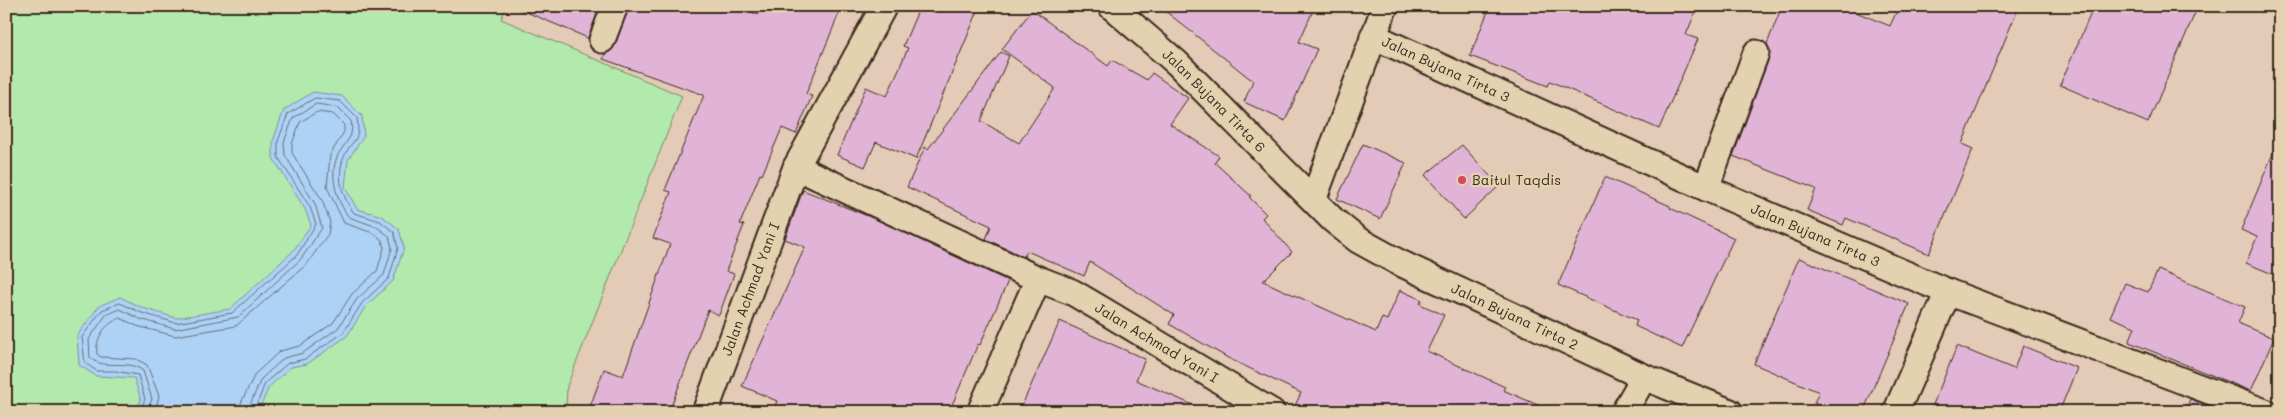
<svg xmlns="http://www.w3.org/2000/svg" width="2286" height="418" viewBox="0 0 2286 418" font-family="Mali,sans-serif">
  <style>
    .green { fill: #b2e9ac; stroke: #768a65 }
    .water { fill: #add2f6; stroke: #7f8fa0 }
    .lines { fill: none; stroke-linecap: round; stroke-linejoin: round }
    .shore { stroke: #696d74; stroke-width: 1 }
    .building { fill: #e1b4d7; stroke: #3b2a1e }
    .minor-casing { stroke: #3b2a1e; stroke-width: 29 }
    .minor { stroke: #e3d1af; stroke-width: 25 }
    .poi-dot { fill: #d1495b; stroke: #e3d1af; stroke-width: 2 }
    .labels { text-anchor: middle; stroke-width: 5; stroke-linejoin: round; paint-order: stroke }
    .street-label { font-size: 14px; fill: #3b2a1e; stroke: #e3d1af }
    .poi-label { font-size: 14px; fill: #3b2a1e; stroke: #e3d1af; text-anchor: start }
  </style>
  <rect width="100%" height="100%" fill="#e3cbb7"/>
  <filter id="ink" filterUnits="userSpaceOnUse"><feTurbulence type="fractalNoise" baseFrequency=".02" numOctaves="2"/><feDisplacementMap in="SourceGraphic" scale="10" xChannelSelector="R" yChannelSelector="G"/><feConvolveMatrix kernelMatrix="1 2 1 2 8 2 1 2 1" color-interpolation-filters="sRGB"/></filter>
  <g filter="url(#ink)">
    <path class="green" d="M 6,6 L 506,6 L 501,19 L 682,96 L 567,386 L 566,412 L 6,412 Z"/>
    <path class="water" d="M 313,92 L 342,96 L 362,116 L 364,136 L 348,160 L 345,187 L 357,209 L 382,216 L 399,229 L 404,248 L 393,281 L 366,306 L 347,336 L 307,364 L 291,367 L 269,387 L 258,412 L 135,412 L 141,400 L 134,378 L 96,376 L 79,365 L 77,336 L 99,306 L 120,297 L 143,308 L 176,318 L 230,309 L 293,251 L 311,225 L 305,209 L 273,158 L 273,141 L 284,110 Z"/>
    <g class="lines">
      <path class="shore" d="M 140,412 L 145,399 L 138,375 L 115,371 L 97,371 L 85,363 L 82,337 L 102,310 L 120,303 L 142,313 L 176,323 L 232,313 L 297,255 L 316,224 L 310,207 L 278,157 L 278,141 L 288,114 L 315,98 L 340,101 L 357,118 C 361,143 352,138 344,157 C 336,176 342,197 354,213 L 380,221 L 394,232 L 398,248 L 389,278 L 362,303 L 343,333 L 305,359 L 288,363 L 265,383 L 254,412
        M 147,412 L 152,399 L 143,371 C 128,358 105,371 90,358 L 89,339 L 106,315 L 120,309 L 140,319 L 175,329 L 238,317 L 301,259 L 322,228 L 315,204 L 285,155 L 284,142 L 293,118 L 316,104 L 337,107 L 351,121 C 354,137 347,140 339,153 C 328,172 336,201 349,217 L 377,227 L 389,236 L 392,248 L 384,275 L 357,299 L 338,328 L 303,353 L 284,358 L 261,379 L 247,412
        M 155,412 L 159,396 L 147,365 L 136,359 L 101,357 L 97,354 C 95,338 105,324 120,318 L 137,326 L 175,336 L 236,326 L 307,264 L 328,234 L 330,222 L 322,200 L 292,153 L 292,144 L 300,122 L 317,112 L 333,114 L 344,125 L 344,132 L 330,155 L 327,187 L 344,223 L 373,233 L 382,240 L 384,248 L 377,271 L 352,294 L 333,323 L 300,346 L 280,351 L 255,374 L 241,403 L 240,412"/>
    </g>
    <path class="building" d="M 512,6 L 600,6 L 588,38 Z
      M 629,6 L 739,6 L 758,15 L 761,6 L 842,6 L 806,94 L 812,96 L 796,134 L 782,128 L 762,175 L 760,174 L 740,224 L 744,225 L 726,271 L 734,274 L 719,315 L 708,310 L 669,412 L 588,412 L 604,369 L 623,376 L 670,244 L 653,238 L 671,192 L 665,190 L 704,95 L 603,59 L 605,54 L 615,45 Z
      M 920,6 L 980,6 L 916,159 L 876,142 L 865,167 L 837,155 L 866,87 L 887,96 L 908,48 L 903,46 Z
      M 1159,6 L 1315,6 L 1299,42 L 1317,49 L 1285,121 L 1244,102 L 1253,81 Z
      M 1490,6 L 1698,6 L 1686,35 L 1698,39 L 1659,129 L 1550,81 L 1548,86 L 1470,56 Z
      M 1782,6 L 1841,6 L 1890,26 L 1899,6 L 2019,6 L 1962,144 L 1973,149 L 1929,254 L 1846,218 L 1843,225 L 1807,210 L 1816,189 L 1733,156 L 1769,58 L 1770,50 L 1767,44 Z
      M 2094,6 L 2198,6 L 2148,123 L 2060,85 Z
      M 1032,10 L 1108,66 L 1112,60 L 1147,80 L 1152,73 L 1188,98 L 1170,124 L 1219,156 L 1215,163 L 1251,196 L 1249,197 L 1266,214 L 1262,218 L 1292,252 L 1263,281 L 1376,332 L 1382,318 L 1387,320 L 1400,290 L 1422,300 L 1420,304 L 1444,315 L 1427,351 L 1505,387 L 1503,390 L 1554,412 L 1292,412 L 1301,393 L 1228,358 L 1169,324 L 1174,315 L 1090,262 L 1084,276 L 1027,251 L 1024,257 L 986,239 L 991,226 L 907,187 L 925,147 L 928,149 L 1001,52 L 1009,56 L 981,121 L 1019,143 L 1055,88 L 1002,49 Z
      M 2279,139 L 2280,139 L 2280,277 L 2246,263 L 2257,237 L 2241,230 Z
      M 1363,144 L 1406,163 L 1380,219 L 1337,199 Z
      M 1462,145 L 1499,186 L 1464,219 L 1425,175 Z
      M 1605,177 L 1670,206 L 1670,208 L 1734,238 L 1682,348 L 1635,326 L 1637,320 L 1558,285 Z
      M 803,190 L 875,219 L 1008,281 L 980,345 L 978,344 L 949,412 L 772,412 L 777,401 L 742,386 L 805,247 L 785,239 Z
      M 1799,258 L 1909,304 L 1863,412 L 1835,412 L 1814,403 L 1819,392 L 1754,364 Z
      M 2158,270 L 2245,307 L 2238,323 L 2274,338 L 2251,391 L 2129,342 L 2135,327 L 2110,317 L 2125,283 L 2148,292 Z
      M 1060,321 L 1145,359 L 1136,380 L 1209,412 L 1019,412 Z
      M 1957,346 L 2014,369 L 2023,346 L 2077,368 L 2059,412 L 1930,412 Z
      M 2190,399 L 2224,412 L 2185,412 Z"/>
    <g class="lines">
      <defs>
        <g id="minor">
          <path id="s1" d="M 1111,6 L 1177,63 L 1333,220 L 1358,240 L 1398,262 L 1644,377 L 1730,412"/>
          <path id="s2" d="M 1373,36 L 1706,188 L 1948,292 L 2265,412"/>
          <path d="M 602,40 L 615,6"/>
          <path d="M 796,167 L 1038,279 L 980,412"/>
          <path d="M 1706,188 L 1756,53"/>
          <path d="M 1314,198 L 1385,6"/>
          <path id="s3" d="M 1038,279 L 1072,292 L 1101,309 L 1272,412"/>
          <path id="s4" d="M 705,412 L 796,167 L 884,6"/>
          <path d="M 1624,412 L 1644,377"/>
          <path d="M 1896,412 L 1948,292"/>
        </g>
      </defs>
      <use href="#minor" class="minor-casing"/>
      <use href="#minor" class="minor"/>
    </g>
  </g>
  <circle class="poi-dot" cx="1462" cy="180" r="5"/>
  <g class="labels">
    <g class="street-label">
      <text dy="5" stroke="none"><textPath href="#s2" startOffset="80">Jalan Bujana Tirta 3</textPath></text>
      <text dy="5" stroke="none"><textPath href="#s1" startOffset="140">Jalan Bujana Tirta 6</textPath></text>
      <text dy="5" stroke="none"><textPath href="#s2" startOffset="485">Jalan Bujana Tirta 3</textPath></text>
      <text dy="5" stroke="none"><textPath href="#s4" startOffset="131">Jalan Achmad Yani I</textPath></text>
      <text dy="5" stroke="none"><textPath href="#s1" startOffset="515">Jalan Bujana Tirta 2</textPath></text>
      <text dy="5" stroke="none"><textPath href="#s3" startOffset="135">Jalan Achmad Yani I</textPath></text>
    </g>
    <g class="poi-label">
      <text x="1472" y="185">Baitul Taqdis</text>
    </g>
  </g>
  <rect width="2286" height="418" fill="none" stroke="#e3d1af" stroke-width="25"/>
  <rect x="12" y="12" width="2261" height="393" fill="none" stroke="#3b2a1e" stroke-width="2" filter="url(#ink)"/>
</svg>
